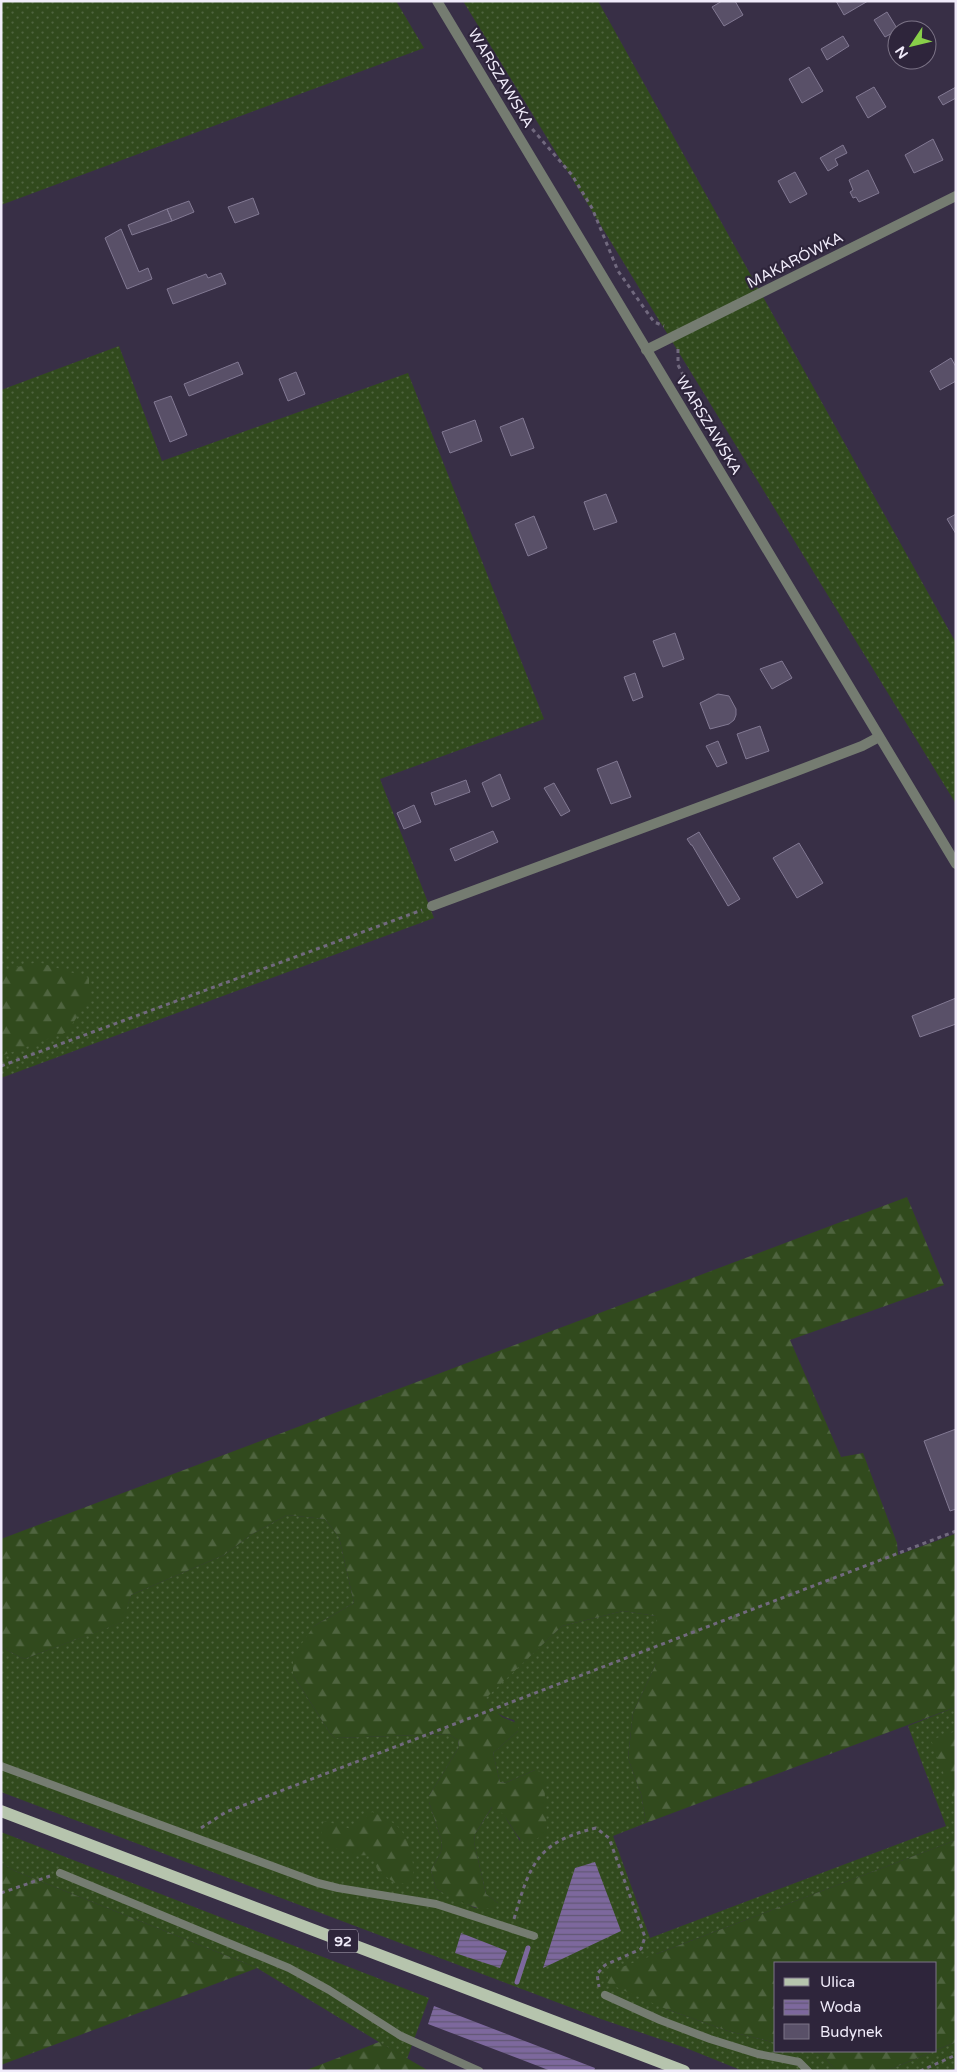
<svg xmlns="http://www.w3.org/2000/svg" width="957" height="2072" viewBox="0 0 957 2072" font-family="'Varela Round',sans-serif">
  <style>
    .grass { fill: url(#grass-dots) }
    .forest { fill: url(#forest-firs) }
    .water { fill: url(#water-rules) }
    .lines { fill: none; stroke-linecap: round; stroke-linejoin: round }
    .stream { stroke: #7d689d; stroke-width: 5 }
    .building { fill: #595068; stroke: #827993 }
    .path { stroke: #71697e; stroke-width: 3; stroke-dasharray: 4 4; stroke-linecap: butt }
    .service { stroke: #757c71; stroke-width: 8 }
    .minor { stroke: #757c71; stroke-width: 10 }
    .tertiary { stroke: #757c71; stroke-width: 10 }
    .primary { stroke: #b6c4ad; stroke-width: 12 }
    .labels { text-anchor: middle; stroke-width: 4.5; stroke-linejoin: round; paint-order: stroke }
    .shield { fill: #2e253b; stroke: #b6b0c1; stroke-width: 1 }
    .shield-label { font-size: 14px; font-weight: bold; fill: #f0ebfa }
    .street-label { font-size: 15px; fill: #f0ebfa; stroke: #2e253b }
  </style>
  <defs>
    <pattern id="grass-dots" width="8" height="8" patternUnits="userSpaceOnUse" patternTransform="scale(1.25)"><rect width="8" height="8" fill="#314a1d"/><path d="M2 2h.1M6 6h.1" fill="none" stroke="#4f643f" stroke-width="1.8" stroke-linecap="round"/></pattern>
    <pattern id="forest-firs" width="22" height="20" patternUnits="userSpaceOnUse" patternTransform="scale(1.25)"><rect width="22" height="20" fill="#314a1d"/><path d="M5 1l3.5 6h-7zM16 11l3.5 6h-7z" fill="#4f643f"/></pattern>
    <pattern id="water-rules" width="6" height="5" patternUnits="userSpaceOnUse" patternTransform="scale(1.25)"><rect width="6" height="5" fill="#7d689d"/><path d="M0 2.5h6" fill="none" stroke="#625774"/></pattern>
  </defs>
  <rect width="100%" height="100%" fill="#382f46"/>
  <path class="grass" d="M 1,1 L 396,1 L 424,48 L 1,205 Z
    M 463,1 L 598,1 L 956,643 L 956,804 Z
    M 119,346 L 162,461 L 408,373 L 544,719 L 380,779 L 434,918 L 1,1078 L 1,390 Z
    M 287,1515 L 325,1519 L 339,1537 L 354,1603 L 314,1626 L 293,1675 L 330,1733 L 335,1738 L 448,1734 L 458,1740 L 459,1747 L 429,1796 L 429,1802 L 442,1842 L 441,1852 L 431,1870 L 436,1889 L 475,1908 L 498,1903 L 486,1894 L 474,1842 L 475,1834 L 493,1806 L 501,1810 L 520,1841 L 535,1770 L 505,1783 L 500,1782 L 493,1753 L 518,1731 L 514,1720 C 502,1717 490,1711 485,1698 L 562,1626 L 623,1611 L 656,1616 L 656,1664 L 633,1713 L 628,1758 L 641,1794 L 646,1823 L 613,1836 L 650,1938 L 946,1826 L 908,1726 L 956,1707 L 956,1840 L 656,1954 L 666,2009 L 728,2031 L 776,2043 L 776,2051 L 808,2051 L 822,2054 L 836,2071 L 743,2071 L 686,2048 L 601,2019 L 1,1792 L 1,1647 L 24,1659 L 122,1622 L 131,1595 L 224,1555 L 252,1534 Z
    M 1,1832 L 429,1998 L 407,2059 L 257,1968 L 15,1871 L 1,1863 Z
    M 956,2042 L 956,2068 L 949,2071 L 886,2071 Z"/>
  <path class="forest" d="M 38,962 L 89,978 L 89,999 L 67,1032 L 1,1056 L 1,971 Z
    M 907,1197 L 944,1285 L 790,1340 L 841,1457 L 863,1453 L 897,1543 L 898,1555 L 955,1534 L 956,1535 L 956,1707 L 646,1823 L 641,1794 L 628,1758 L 633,1713 L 656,1664 L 656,1616 L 623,1611 L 562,1626 L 486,1698 L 488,1704 L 502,1717 L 519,1724 L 518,1731 L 493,1753 L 500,1782 L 505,1783 L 535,1770 L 540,1771 L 544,1780 L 547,1833 L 527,1844 C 511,1836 510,1813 492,1807 L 475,1834 L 474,1842 L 486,1894 L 498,1903 C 486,1919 450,1896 436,1889 L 431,1870 L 441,1852 L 442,1842 L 429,1802 L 429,1796 L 459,1747 L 458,1740 L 448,1734 L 335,1738 L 330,1733 L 293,1675 L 293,1656 L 314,1626 L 354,1603 L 339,1537 L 325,1519 L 287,1515 L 252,1534 L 224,1555 L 131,1595 L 123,1622 L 24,1659 L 1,1647 L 1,1539 Z
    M 956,1731 L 956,1806 L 931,1740 Z
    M 372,1812 C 380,1815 394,1822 400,1829 C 409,1839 418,1871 411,1884 L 395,1883 L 378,1871 L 372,1855 C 366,1855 358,1856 352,1854 C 336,1850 315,1841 323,1823 L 325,1821 L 351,1829 Z
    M 956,1840 L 956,2042 L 936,2050 L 936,1963 L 776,1963 L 776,2043 L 728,2031 L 666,2009 L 607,1983 L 609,1972 Z
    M 1,1863 L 15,1871 L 257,1968 L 1,2065 Z
    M 379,2042 L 429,2071 L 304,2071 Z
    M 808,2051 L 934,2051 L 886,2071 L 836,2071 L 822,2054 Z"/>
  <path class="water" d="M 595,1862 L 621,1931 L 543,1968 L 575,1868 Z
    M 461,1933 L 507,1951 L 500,1968 L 455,1953 Z
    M 434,2006 L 595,2068 L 594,2071 L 551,2071 L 428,2024 Z"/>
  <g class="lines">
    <path class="stream" d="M 517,1982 L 528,1948"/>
  </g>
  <path class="building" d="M 722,1 L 735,1 L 743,15 L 724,26 L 712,7 Z
    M 836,1 L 843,2 L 868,1 L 844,15 Z
    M 887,12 L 898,30 L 885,37 L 874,20 Z
    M 843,36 L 849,46 L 827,60 L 821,49 Z
    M 809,67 L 823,91 L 802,103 L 789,79 Z
    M 874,87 L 886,107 L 868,118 L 856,97 Z
    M 956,87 L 956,98 L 943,105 L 938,97 Z
    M 933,139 L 943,160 L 914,173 L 905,155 Z
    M 843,145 L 847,153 L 835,159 L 838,165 L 828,171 L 820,158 Z
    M 868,170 L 879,193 L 859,202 L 856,197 L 853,198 L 850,192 L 853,190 L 849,180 Z
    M 795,172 L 807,194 L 790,203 L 778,181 Z
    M 253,198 L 259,214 L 235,223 L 228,207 Z
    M 189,201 L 194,212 L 172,221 L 167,209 Z
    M 167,209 L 172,221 L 132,235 L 128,225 Z
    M 121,229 L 139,272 L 148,268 L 152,279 L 127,289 L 105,238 Z
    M 221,273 L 226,284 L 173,304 L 167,289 L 206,274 L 208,278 Z
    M 951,358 L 956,367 L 956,381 L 940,390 L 930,371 Z
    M 238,362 L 243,374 L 189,396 L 184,384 Z
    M 296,372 L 305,394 L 288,401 L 279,379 Z
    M 171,396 L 187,435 L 170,442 L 154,402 Z
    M 523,418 L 534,448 L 511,456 L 500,427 Z
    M 475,420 L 482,441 L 450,453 L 442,432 Z
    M 606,494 L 617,522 L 594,530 L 584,502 Z
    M 956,514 L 956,534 L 947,519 Z
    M 534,516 L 547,548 L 528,556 L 515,524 Z
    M 675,633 L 684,659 L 663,667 L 653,641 Z
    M 782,661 L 792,678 L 772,689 L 760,669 Z
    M 635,673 L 643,697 L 633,701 L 624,677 Z
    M 718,694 L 729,696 L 736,709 L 736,715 L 734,720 L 729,724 L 710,729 L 700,703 Z
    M 760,726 L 769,751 L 746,759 L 737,734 Z
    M 718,741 L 727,763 L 717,767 L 706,746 Z
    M 617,761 L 631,797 L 611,804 L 597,769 Z
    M 500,774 L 510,799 L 492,807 L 482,783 Z
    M 466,780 L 470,792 L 435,805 L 431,793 Z
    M 554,783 L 570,811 L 561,816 L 544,788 Z
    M 414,805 L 421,822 L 404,829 L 397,813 Z
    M 493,831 L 498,842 L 455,861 L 450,849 Z
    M 699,832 L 740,899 L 728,906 L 692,845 L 691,845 L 687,839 Z
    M 799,843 L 823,883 L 797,898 L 773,858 Z
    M 956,998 L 956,1024 L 920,1037 L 912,1016 Z
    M 956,1429 L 956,1509 L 950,1511 L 924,1441 Z"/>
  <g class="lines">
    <path class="path" d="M 527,123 L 572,175 L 592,208 L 618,271 L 654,322 L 664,326
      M 678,349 L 678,365 L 705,418
      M 1,1066 L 422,910
      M 201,1828 L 226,1812 L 956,1531
      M 1,1893 L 50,1876
      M 514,1919 C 530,1864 537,1842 596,1828 L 609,1838 L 645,1937 L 641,1949 L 605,1965 L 597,1974 L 599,1987
      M 920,2071 L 956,2055"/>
    <path class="service" d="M 1,1766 L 318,1883 L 338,1888 L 436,1904 L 534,1936
      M 60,1873 L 289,1968 L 329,1990 L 401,2036 L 479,2071
      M 605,1995 L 660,2020 L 710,2039 L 758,2054 L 799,2062 L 808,2071"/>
    <path class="minor" d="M 646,350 L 956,196
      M 432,906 L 794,772 L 862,746 L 879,737"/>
    <path class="tertiary" d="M 437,1 L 956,864"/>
    <path class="primary" d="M 1,1811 L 684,2071"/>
  </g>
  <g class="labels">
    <rect class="shield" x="328" y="1929.5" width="30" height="23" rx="4"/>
    <g class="shield-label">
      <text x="343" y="1946">92</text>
    </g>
    <g class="street-label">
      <text transform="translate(501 78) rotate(59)" y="5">WARSZAWSKA</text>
      <text transform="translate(795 260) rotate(-27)" y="5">MAKARÓWKA</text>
      <text transform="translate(709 425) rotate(59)" y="5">WARSZAWSKA</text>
    </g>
  </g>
  <rect width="957" height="2072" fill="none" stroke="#f0ebfa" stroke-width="5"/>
  <rect x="774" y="1962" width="162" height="90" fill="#2e253b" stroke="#7c7487"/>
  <rect x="784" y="1978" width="25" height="8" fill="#b6c4ad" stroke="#7c7487"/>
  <text x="820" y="1987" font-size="15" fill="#f0ebfa">Ulica</text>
  <rect x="784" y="2000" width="25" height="15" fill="url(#water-rules)" stroke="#7c7487"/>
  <text x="820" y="2012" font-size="15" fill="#f0ebfa">Woda</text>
  <rect x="784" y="2024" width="25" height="15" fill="#595068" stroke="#7c7487"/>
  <text x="820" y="2037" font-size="15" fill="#f0ebfa">Budynek</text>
  <g transform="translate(912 45) rotate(235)"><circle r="24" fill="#2e253b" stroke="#7c7487"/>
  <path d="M0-4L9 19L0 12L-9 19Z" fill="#88cf49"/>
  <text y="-8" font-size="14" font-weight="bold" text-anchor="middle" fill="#f0ebfa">N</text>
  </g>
</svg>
